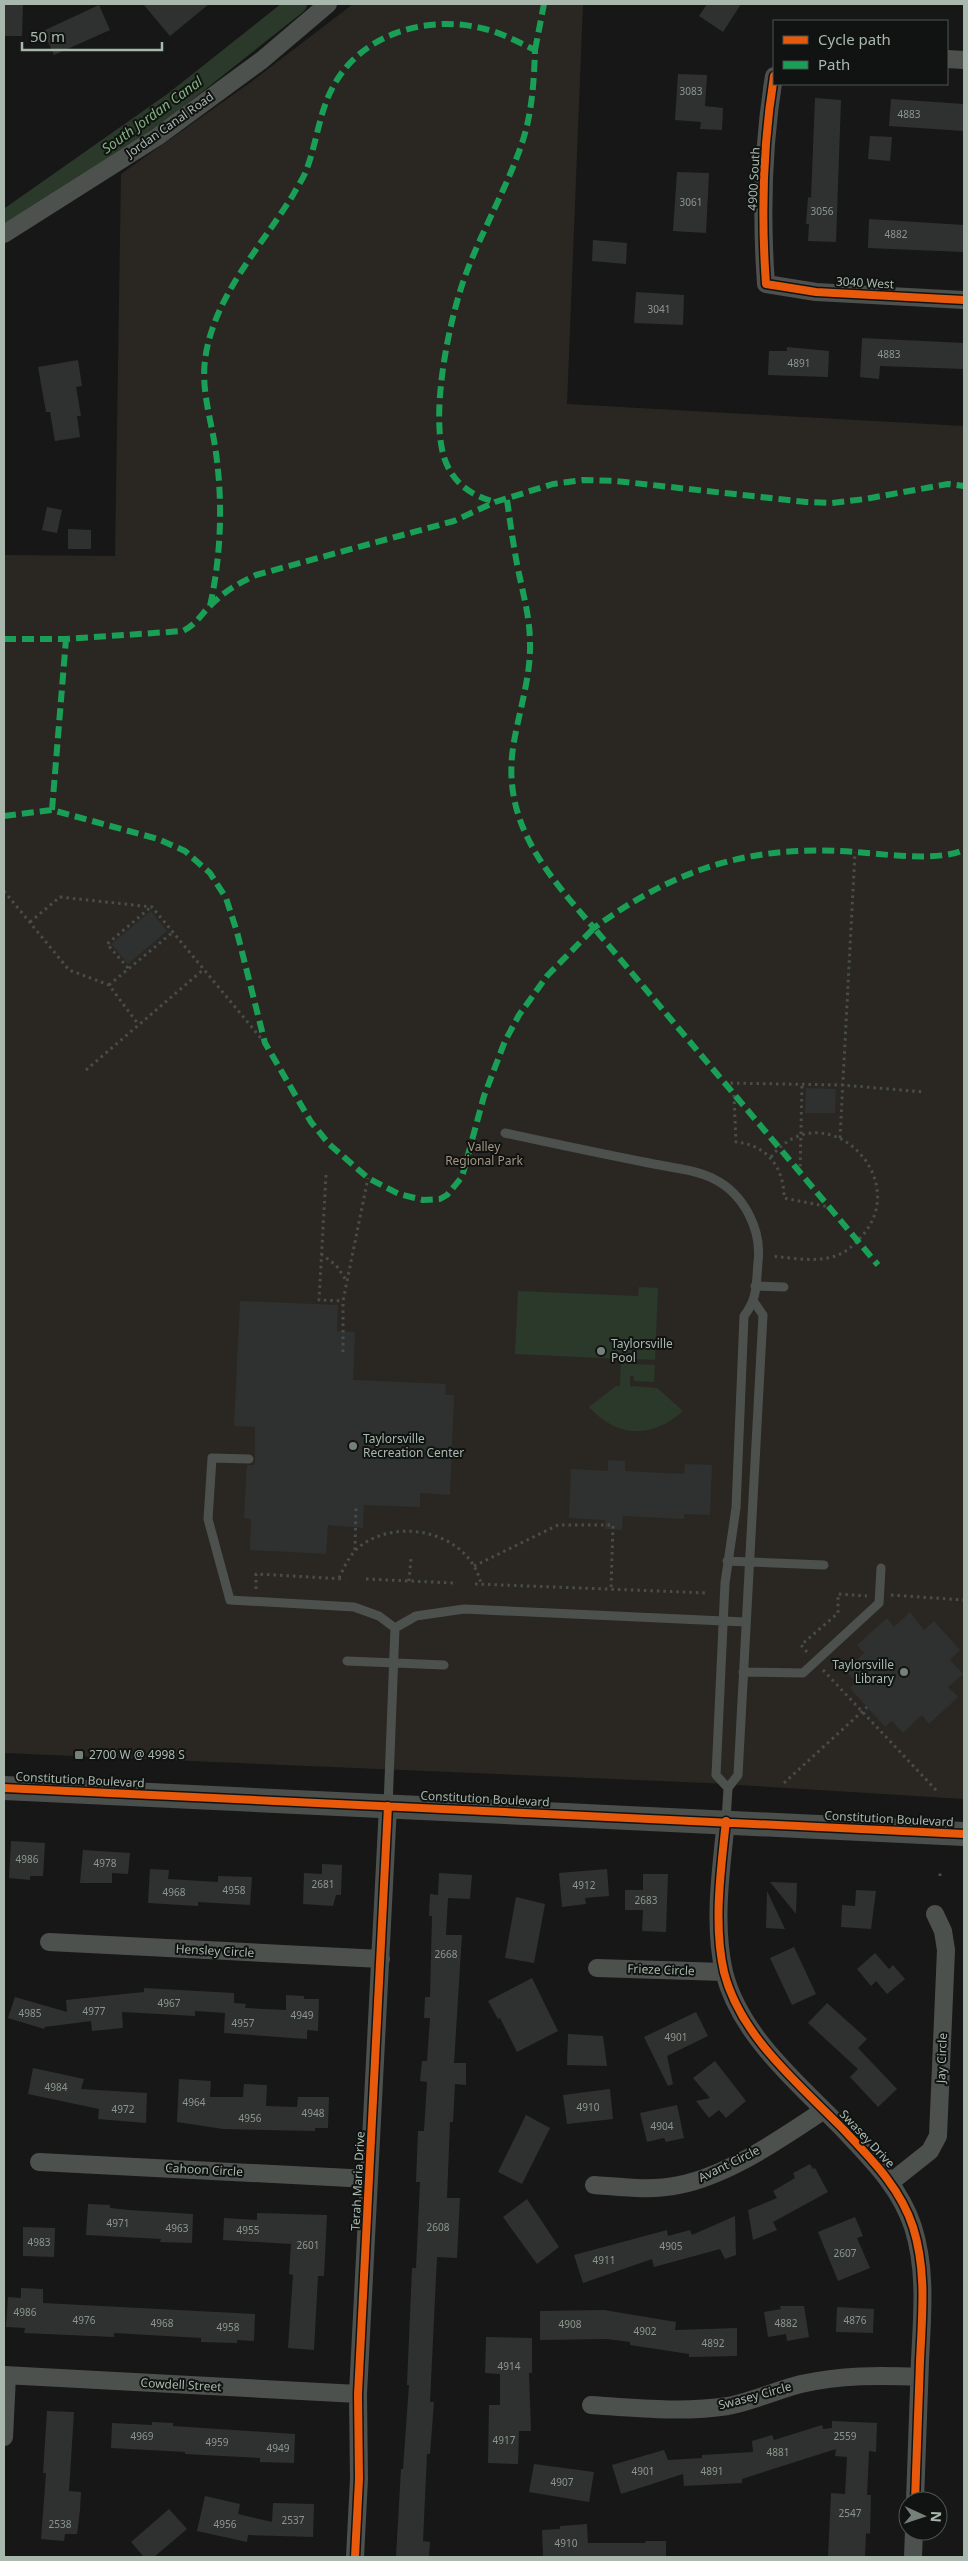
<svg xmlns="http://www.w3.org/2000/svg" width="968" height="2561" viewBox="0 0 968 2561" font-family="'Noto Sans',sans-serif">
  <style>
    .green { fill: #2a2722 }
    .water { fill: #2b392a }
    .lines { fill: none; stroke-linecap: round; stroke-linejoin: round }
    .canal { stroke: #2b392a; stroke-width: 20 }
    .building { fill: #2f3130 }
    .path { stroke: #484d49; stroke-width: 3; stroke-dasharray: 2.5 4; stroke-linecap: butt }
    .service { stroke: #4d514e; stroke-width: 9 }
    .minor { stroke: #4d514e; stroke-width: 18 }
    .secondary { stroke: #4a4f4c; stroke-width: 24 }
    .quiet { stroke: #1a9f57; stroke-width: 6; stroke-dasharray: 12 6; stroke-linecap: butt }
    .cycleway-casing { stroke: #111312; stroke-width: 11 }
    .cycleway { stroke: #e8590c; stroke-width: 8 }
    .poi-dot { fill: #758078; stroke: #111312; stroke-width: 2 }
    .labels { text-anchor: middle; stroke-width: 4; stroke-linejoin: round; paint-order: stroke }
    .number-label { font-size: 10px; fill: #8a968d }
    .street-label { font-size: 12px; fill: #a8b8ac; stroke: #111312 }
    .park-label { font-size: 12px; fill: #a39580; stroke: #111312 }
    .poi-label { font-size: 12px; fill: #a8b8ac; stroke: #111312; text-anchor: start }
    .water-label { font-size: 14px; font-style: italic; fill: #80b380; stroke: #111312 }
  </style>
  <rect width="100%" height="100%" fill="#171717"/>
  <path class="green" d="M 353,4 L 583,4 L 567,404 L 964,426 L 964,1799 L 707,1783 L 4,1753 L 4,555 L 115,556 L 121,174 L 251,82 Z"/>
  <path class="water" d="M 639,1287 L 658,1288 L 655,1360 L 632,1359 L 631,1364 L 655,1365 L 654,1382 L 634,1381 L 634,1376 L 630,1376 L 630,1386 L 657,1388 L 683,1411 C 652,1439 617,1438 589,1407 L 616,1386 L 620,1386 L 621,1359 L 515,1354 L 518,1291 L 638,1296 Z"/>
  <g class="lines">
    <path class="canal" d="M 4,221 L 172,103 L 297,4"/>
  </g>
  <path class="building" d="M 4,4 L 23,4 L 22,36 L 4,36 Z
    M 143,4 L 209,4 L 170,36 Z
    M 707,4 L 741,4 L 723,32 L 699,16 Z
    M 99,5 L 110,30 L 54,55 L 43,31 Z
    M 678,74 L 707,75 L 705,106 L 723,108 L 722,130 L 700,129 L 701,122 L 675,120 Z
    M 815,98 L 841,100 L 836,242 L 808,241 L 809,224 L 806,224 L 808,197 L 811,198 Z
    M 891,99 L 964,104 L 964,131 L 889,126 Z
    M 870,136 L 892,137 L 890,161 L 868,159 Z
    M 677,172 L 709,173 L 706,233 L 673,231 Z
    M 869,219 L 964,225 L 964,252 L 868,248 Z
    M 593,240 L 627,243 L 626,264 L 592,261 Z
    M 636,292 L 684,295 L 683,325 L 634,323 Z
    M 862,338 L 964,343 L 964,369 L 880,366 L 879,379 L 860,377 Z
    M 787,347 L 829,351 L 828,377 L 768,375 L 769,351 L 787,351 Z
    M 78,360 L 82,386 L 76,387 L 81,416 L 77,416 L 80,437 L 55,441 L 50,412 L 46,412 L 38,367 Z
    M 47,507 L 62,510 L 57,533 L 42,530 Z
    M 68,529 L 91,530 L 91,549 L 68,549 Z
    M 151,911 L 167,931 L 128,964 L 111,944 Z
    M 806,1088 L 836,1089 L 835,1113 L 805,1113 Z
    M 240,1301 L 338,1305 L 337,1331 L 355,1332 L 353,1380 L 446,1384 L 445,1395 L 454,1395 L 450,1495 L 420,1493 L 420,1507 L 364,1505 L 363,1528 L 328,1525 L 326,1554 L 250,1550 L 251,1519 L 244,1518 L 247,1465 L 254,1465 L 255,1460 L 255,1427 L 234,1426 Z
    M 608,1460 L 625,1461 L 625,1471 L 684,1474 L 685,1464 L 712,1465 L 710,1515 L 684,1514 L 684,1519 L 623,1516 L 622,1530 L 605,1529 L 605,1520 L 569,1518 L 571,1469 L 608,1471 Z
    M 910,1612 L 924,1630 L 934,1621 L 960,1650 L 950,1660 L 963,1674 L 948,1687 L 958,1697 L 929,1724 L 922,1715 L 903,1733 L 892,1721 L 885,1727 L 850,1688 L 856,1682 L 846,1671 L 864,1653 L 857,1645 L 887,1618 L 894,1627 Z
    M 11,1841 L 45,1843 L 43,1876 L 30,1876 L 30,1880 L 9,1878 Z
    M 83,1850 L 130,1853 L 128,1874 L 112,1873 L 112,1883 L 80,1883 Z
    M 322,1864 L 342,1865 L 341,1895 L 336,1895 L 333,1906 L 303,1904 L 304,1873 L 322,1874 Z
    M 150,1869 L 169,1870 L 168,1879 L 218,1882 L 218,1876 L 252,1877 L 250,1905 L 198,1902 L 198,1906 L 148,1903 Z
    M 607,1869 L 609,1896 L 585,1898 L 586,1904 L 562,1907 L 559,1873 Z
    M 439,1873 L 472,1875 L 470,1899 L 448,1898 L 446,1935 L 462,1935 L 454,2063 L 466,2063 L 466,2085 L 455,2084 L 453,2122 L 450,2122 L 447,2198 L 460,2198 L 457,2258 L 437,2257 L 430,2402 L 434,2402 L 430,2454 L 427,2454 L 423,2541 L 430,2542 L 429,2557 L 396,2557 L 401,2469 L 403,2469 L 409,2385 L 407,2385 L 412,2268 L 416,2268 L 420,2182 L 416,2182 L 418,2131 L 424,2131 L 427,2082 L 420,2081 L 422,2061 L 427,2061 L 430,2018 L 424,2018 L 425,1997 L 430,1997 L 432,1916 L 429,1916 L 430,1894 L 438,1895 Z
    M 643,1874 L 668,1874 L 666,1932 L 642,1931 L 643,1910 L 625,1910 L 625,1890 L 643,1890 Z
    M 770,1882 L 797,1883 L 796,1914 Z
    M 856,1890 L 876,1891 L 871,1929 L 841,1927 L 842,1905 L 855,1906 Z
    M 767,1891 L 785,1929 L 766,1928 Z
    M 516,1897 L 545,1904 L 534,1963 L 505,1958 Z
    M 794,1947 L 816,1994 L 792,2005 L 770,1958 Z
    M 875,1953 L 889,1969 L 893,1965 L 905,1979 L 887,1994 L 876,1981 L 871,1986 L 857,1969 Z
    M 532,1978 L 558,2031 L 517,2052 L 500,2018 L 498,2019 L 488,2001 Z
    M 144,1988 L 234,1993 L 234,2003 L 246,2004 L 245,2008 L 286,2010 L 286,1995 L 304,1996 L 304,1999 L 319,1999 L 318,2031 L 307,2030 L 307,2039 L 224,2033 L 225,2013 L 195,2011 L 195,2016 L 122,2012 L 123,2028 L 92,2031 L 91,2021 L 45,2027 L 44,2029 L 8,2018 L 15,1997 L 67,2012 L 66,2000 L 144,1992 Z
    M 827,2003 L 867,2039 L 858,2048 L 897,2089 L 878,2107 L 850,2077 L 858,2069 L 808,2023 Z
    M 696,2012 L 708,2036 L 667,2056 L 673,2084 L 668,2086 L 644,2037 Z
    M 568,2034 L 603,2036 L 607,2066 L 567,2065 Z
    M 715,2061 L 746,2101 L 726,2118 L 719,2110 L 709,2118 L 696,2101 L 710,2098 L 693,2078 Z
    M 33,2068 L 84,2079 L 81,2089 L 147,2093 L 146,2123 L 98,2119 L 99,2109 L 28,2094 Z
    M 179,2079 L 211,2081 L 210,2097 L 243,2097 L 244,2084 L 267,2085 L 266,2106 L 297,2107 L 298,2097 L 329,2097 L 328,2128 L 315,2128 L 315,2131 L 223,2129 L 177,2122 Z
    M 610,2089 L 613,2119 L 567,2124 L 563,2095 Z
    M 677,2105 L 684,2138 L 666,2142 L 664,2138 L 647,2142 L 640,2113 Z
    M 526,2115 L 550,2128 L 522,2184 L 498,2172 Z
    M 810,2164 L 813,2169 L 815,2168 L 828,2192 L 773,2222 L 777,2230 L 753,2240 L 748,2210 L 777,2198 L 773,2191 L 795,2178 L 793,2173 Z
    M 527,2199 L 559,2247 L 537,2264 L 503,2217 Z
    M 88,2204 L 110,2205 L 110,2208 L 129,2210 L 193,2214 L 192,2243 L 160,2242 L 161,2239 L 86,2235 Z
    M 257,2213 L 327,2215 L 324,2276 L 318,2276 L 314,2350 L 288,2348 L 293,2275 L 289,2274 L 291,2244 L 223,2240 L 224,2218 L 257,2220 Z
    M 735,2216 L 736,2255 L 725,2259 L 720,2249 L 654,2267 L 652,2259 L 583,2283 L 574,2255 L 667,2230 L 668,2236 L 690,2230 L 692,2235 Z
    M 855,2217 L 863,2236 L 857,2238 L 870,2268 L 838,2281 L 818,2232 Z
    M 23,2227 L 55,2228 L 54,2257 L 23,2256 Z
    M 21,2288 L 43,2289 L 43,2303 L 255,2314 L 254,2341 L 237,2340 L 237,2343 L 201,2342 L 201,2338 L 114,2333 L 114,2337 L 24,2333 L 25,2328 L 6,2327 L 8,2297 L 21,2298 Z
    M 780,2306 L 804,2306 L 809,2337 L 787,2341 L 786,2334 L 768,2337 L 764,2312 L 781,2309 Z
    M 837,2307 L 874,2309 L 873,2333 L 836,2332 Z
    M 604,2310 L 676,2322 L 675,2330 L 737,2328 L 737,2356 L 689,2357 L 689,2354 L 630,2345 L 630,2342 L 607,2339 L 540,2340 L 540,2311 Z
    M 486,2337 L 532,2338 L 532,2373 L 529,2373 L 531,2431 L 519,2431 L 518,2464 L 488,2463 L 489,2405 L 500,2405 L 500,2374 L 485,2373 Z
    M 47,2411 L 74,2412 L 69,2491 L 81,2492 L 80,2510 L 77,2534 L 65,2534 L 64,2541 L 41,2539 L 46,2473 L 43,2473 Z
    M 832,2421 L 877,2423 L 876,2452 L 869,2451 L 867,2495 L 871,2495 L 870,2534 L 866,2533 L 865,2557 L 828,2557 L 831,2493 L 845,2494 L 847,2457 L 835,2456 L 836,2449 L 742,2479 L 742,2483 L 684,2486 L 683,2474 L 621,2494 L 612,2465 L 664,2450 L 668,2460 L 702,2458 L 702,2455 L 753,2452 L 752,2441 L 772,2435 L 774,2440 L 822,2425 L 823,2429 L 832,2428 Z
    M 152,2422 L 173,2423 L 173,2426 L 295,2434 L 294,2463 L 260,2462 L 260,2458 L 185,2454 L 185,2452 L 111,2448 L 112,2423 L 152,2425 Z
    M 534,2464 L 594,2472 L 589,2502 L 529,2492 Z
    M 205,2496 L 240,2504 L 238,2514 L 272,2522 L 273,2503 L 314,2504 L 313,2537 L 248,2535 L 247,2542 L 197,2531 Z
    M 169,2509 L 187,2529 L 154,2557 L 144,2557 L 131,2542 Z
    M 587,2524 L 588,2543 L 645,2543 L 646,2541 L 666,2541 L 666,2557 L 543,2556 L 542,2530 L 560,2529 L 560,2526 Z"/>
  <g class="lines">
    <path class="path" d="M 4,891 L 69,970 L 109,985 L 138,1024
      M 30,922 L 60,897 L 152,907 L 265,1043
      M 128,968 L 107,944 L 151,907
      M 109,985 L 173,932
      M 86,1070 L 204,969
      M 724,1083 L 842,1085 L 924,1092
      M 734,1095 L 736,1142 C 767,1145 784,1167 784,1198 L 829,1207
      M 840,1138 L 855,852
      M 771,1157 C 825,1089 916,1180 860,1238 C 852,1247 844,1254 832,1257 C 813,1262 791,1258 771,1256
      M 800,1173 L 802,1084
      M 326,1175 L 319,1300 L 343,1301
      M 321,1254 L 336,1265 L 346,1280
      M 343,1352 L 343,1301 L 368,1178
      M 355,1550 L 356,1505
      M 474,1566 L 558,1525 L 613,1525 L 611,1589
      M 339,1578 C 345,1565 351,1552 363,1544 C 403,1517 470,1534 481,1584
      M 366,1579 L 453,1583
      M 409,1581 L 411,1558
      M 475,1584 L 708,1593
      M 256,1589 L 256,1574 L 345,1579
      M 891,1595 L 964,1600
      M 807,1652 L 801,1645 L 838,1613 L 838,1594 L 867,1596
      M 823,1670 L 936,1790
      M 784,1783 L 867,1707
      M 940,1876 L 940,1872"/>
    <path class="service" d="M 505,1133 C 551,1143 598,1153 644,1162 C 666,1167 694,1169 714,1179 C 744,1194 762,1230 758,1262 C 756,1284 758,1298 744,1316 L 736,1508 L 725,1583 L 716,1775 L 728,1788
      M 755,1286 L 784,1287
      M 249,1459 L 212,1458 L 208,1519 L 230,1600 L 354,1607 L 379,1616 L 395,1628 L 416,1616 L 464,1609 L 745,1622
      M 727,1561 L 824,1565
      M 347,1661 L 444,1665
      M 743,1672 L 803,1673 L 879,1603 L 881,1568
      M 388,1806 L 395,1628
      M 726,1821 L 728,1788 L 738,1775 C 745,1622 756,1469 763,1315 L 754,1302"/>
    <path class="minor" d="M 947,59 L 964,60
      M 774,76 C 763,144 761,215 766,284 L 816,292 L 964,300
      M 4,234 L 157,137 L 262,60 L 328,4
      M 726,1821 C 721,1869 713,1924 724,1972 C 740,2036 799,2084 843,2129 C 871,2159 900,2187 913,2227 C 927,2271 922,2316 920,2361 C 918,2408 917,2454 915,2501
      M 49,1942 L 381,1959
      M 597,1968 L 724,1972
      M 39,2162 L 369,2179
      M 891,2182 L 930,2151 L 938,2136 L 946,1950 L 943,1931 L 935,1914
      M 594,2185 C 622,2187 651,2191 679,2185 C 729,2175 782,2138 824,2110
      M 4,2375 L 358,2394
      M 591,2405 C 636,2408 683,2413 728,2406 C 753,2401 777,2390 801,2384 C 841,2375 880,2375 919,2377
      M 4,2437 L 7,2376
      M 355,2557 L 359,2479 L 358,2394 L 388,1806
      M 913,2557 L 914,2531"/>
    <path class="secondary" d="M 4,1788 L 964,1834"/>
    <path class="quiet" d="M 535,50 L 544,4
      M 507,500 C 510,521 513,543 517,564 C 522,590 530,616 530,643 C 531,678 518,714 513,748 C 502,824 548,875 594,928 C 676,868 753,844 854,852 C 885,854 936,862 964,850
      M 210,606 C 221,556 223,504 216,453 C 212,422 201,392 205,360 C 213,297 261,247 293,195 C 297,187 303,179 306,171 C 317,143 319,111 334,85 C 362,34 426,15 481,28 C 500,32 518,42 535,50 C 534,82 532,115 521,146 C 506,189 483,229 467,271 C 450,314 426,425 448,467 C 458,487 474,496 495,502
      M 4,639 L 66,639 L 183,631 C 197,624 201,614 212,604 C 225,591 239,583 256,575 L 454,521 L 495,502 L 553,484 L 583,480 L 616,481 L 806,502 L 832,503 L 865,499 L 948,484 L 964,486
      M 52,810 L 66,639
      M 4,816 L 52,810 L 158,839 L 185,851 L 210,873 L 226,898 L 237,932 L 265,1043 L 311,1122 L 329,1144 L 368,1178 L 399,1194 L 423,1200 L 440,1199 L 447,1195 L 462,1177 L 484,1096 L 505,1041 L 519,1015 L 547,976 L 594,928 L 878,1265"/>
    <defs>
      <path id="cycleway" d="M 774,76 C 763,144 761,215 766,284 L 816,292 L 964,300
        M 4,1788 L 964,1834
        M 726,1821 C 721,1869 713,1924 724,1972 C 740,2036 799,2084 843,2129 C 871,2159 900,2187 913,2227 C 927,2271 922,2316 920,2361 C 918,2408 917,2454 915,2501
        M 355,2557 L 359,2479 L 358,2394 L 388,1806"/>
    </defs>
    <use href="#cycleway" class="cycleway-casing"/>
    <use href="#cycleway" class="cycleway"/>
  </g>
  <g class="poi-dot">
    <circle cx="601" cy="1351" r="5"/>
    <circle cx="353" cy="1446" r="5"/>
    <circle cx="904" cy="1672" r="5"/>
    <rect x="74" y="1750" width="10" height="10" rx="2.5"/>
  </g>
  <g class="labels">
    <g class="number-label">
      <text x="691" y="95">3083</text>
      <text x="909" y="118">4883</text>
      <text x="691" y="206">3061</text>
      <text x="822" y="215">3056</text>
      <text x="896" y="238">4882</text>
      <text x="659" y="313">3041</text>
      <text x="889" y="358">4883</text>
      <text x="799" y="367">4891</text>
      <text x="27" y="1863">4986</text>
      <text x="105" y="1867">4978</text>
      <text x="323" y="1888">2681</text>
      <text x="584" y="1889">4912</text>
      <text x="234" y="1894">4958</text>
      <text x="174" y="1896">4968</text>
      <text x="646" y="1904">2683</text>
      <text x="446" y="1958">2668</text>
      <text x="169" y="2007">4967</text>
      <text x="94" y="2015">4977</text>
      <text x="30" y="2017">4985</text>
      <text x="302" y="2019">4949</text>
      <text x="243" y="2027">4957</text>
      <text x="676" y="2041">4901</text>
      <text x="56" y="2091">4984</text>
      <text x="194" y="2106">4964</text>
      <text x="588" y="2111">4910</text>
      <text x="123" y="2113">4972</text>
      <text x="313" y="2117">4948</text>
      <text x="250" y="2122">4956</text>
      <text x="662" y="2130">4904</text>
      <text x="118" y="2227">4971</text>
      <text x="438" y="2231">2608</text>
      <text x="177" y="2232">4963</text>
      <text x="248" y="2234">4955</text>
      <text x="39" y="2246">4983</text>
      <text x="308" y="2249">2601</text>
      <text x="671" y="2250">4905</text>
      <text x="845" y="2257">2607</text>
      <text x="604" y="2264">4911</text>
      <text x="25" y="2316">4986</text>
      <text x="84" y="2324">4976</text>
      <text x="855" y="2324">4876</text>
      <text x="162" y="2327">4968</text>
      <text x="786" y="2327">4882</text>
      <text x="570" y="2328">4908</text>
      <text x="228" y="2331">4958</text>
      <text x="645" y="2335">4902</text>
      <text x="713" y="2347">4892</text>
      <text x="509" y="2370">4914</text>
      <text x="142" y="2440">4969</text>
      <text x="845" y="2440">2559</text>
      <text x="504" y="2444">4917</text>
      <text x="217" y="2446">4959</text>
      <text x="278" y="2452">4949</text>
      <text x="778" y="2456">4881</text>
      <text x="643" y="2475">4901</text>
      <text x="712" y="2475">4891</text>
      <text x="562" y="2486">4907</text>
      <text x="850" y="2517">2547</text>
      <text x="293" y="2524">2537</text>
      <text x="60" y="2528">2538</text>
      <text x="225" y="2528">4956</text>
      <text x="566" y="2547">4910</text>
    </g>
    <g class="street-label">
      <text transform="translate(170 125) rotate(-35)" y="4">Jordan Canal Road</text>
      <text transform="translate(754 179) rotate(-87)" y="4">4900 South</text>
      <text transform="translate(865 283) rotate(3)" y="4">3040 West</text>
      <text transform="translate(80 1780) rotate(3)" y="4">Constitution Boulevard</text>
      <text transform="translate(485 1799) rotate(3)" y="4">Constitution Boulevard</text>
      <text transform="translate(889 1819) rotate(3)" y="4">Constitution Boulevard</text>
      <text transform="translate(215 1951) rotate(3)" y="4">Hensley Circle</text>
      <text transform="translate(661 1970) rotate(2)" y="4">Frieze Circle</text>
      <text transform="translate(942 2058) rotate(-88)" y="4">Jay Circle</text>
      <text transform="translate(867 2139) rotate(47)" y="4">Swasey Drive</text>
      <text transform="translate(729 2164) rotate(-26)" y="4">Avant Circle</text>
      <text transform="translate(204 2170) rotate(3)" y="4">Cahoon Circle</text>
      <text transform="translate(358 2181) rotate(-87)" y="4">Terah Maria Drive</text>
      <text transform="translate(181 2385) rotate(3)" y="4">Cowdell Street</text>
      <text transform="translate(755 2396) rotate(-15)" y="4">Swasey Circle</text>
    </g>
    <g class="park-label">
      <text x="484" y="1151">Valley<tspan x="484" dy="14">Regional Park</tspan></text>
    </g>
    <g class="poi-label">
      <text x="611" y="1348">Taylorsville<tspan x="611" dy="14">Pool</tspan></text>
      <text x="363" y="1443">Taylorsville<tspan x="363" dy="14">Recreation Center</tspan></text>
      <text x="894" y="1669" text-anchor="end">Taylorsville<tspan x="894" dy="14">Library</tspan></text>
      <text x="89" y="1759">2700 W @ 4998 S</text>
    </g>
    <g class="water-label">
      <text transform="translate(152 115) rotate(-36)" y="5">South Jordan Canal</text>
    </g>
  </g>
  <rect width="968" height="2561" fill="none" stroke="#a8b8ac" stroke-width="10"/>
  <rect x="773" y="20" width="175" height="65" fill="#111312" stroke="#4d5550"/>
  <rect x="783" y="36" width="25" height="8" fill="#e8590c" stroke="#4d5550"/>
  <text x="818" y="45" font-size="15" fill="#a8b8ac">Cycle path</text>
  <rect x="783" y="61" width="25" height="8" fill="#1a9f57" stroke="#4d5550"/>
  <text x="818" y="70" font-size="15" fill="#a8b8ac">Path</text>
  <g transform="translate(923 2516) rotate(93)"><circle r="24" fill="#111312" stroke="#4d5550"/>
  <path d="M0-4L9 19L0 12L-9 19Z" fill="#758078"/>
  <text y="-8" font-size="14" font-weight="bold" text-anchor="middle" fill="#a8b8ac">N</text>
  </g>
  <path d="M22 42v8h140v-8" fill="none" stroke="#a8b8ac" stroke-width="2.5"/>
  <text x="30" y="42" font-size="15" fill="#a8b8ac" stroke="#111312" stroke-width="4" paint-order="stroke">50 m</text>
</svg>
